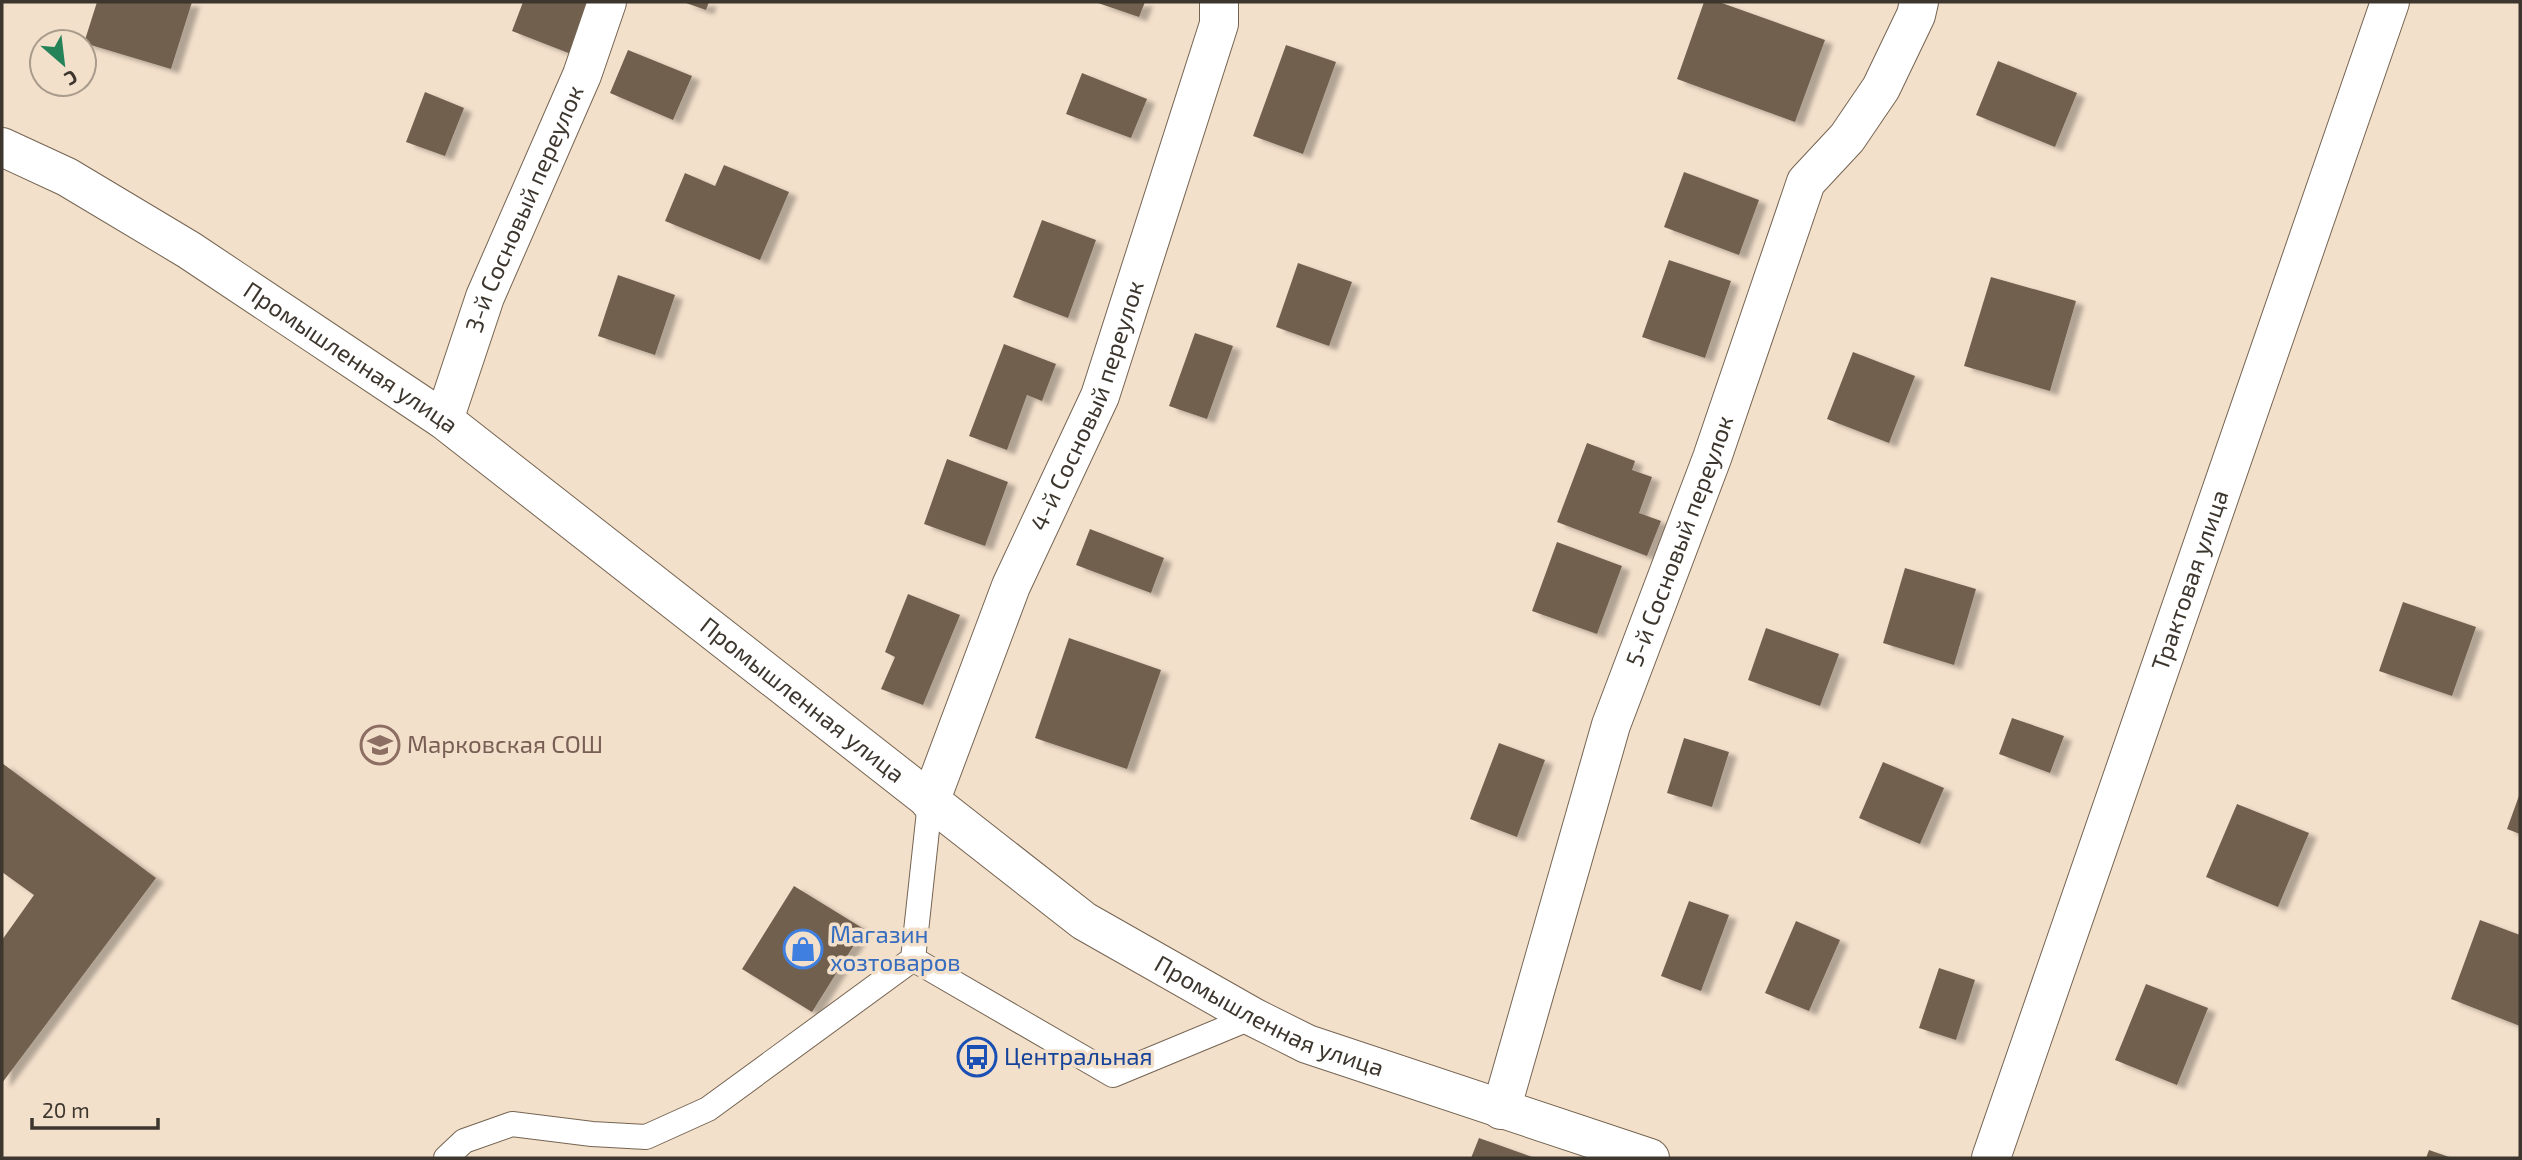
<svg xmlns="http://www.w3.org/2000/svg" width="2522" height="1160" viewBox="0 0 2522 1160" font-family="'Exo 2',sans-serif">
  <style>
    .building { fill: #726150; filter: url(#shadow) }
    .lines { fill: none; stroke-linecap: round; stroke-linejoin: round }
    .service-casing { stroke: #756452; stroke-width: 26 }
    .minor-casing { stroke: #756452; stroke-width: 40 }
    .tertiary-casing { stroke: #756452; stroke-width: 40 }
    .service { stroke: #fff; stroke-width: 24 }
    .minor { stroke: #fff; stroke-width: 38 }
    .tertiary { stroke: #fff; stroke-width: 38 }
    .labels { text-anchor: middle; stroke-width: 7; stroke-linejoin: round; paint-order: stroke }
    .street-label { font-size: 24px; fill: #3d362e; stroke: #f3e0cb }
    .education-label { font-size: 24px; fill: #785e54; stroke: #f3e0cb; text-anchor: start }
    .shop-label { font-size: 24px; fill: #366cbe; stroke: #f3e0cb; text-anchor: start }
    .transit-label { font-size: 24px; fill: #164399; stroke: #f3e0cb; text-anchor: start }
  </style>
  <defs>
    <filter id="shadow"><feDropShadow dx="8" dy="4.5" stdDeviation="2" flood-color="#0004"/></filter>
  </defs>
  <rect width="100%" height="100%" fill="#f3e0cb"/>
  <path class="building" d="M 97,2 L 192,2 L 171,69 L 84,43 Z
    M 523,2 L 591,2 L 571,54 L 512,31 Z
    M 683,2 L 709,2 L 706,10 Z
    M 1095,2 L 1145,2 L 1139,17 Z
    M 1704,2 L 1719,2 L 1825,40 L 1795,122 L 1677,79 Z
    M 1286,45 L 1336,62 L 1303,154 L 1253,136 Z
    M 628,50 L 692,76 L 673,120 L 610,93 Z
    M 1998,61 L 2077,93 L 2055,147 L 1976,115 Z
    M 1082,73 L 1147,99 L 1131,138 L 1066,114 Z
    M 425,92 L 464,108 L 445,156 L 406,142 Z
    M 724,165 L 789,192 L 760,260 L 665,221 L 685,173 L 715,186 Z
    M 1684,172 L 1759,200 L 1739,255 L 1664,227 Z
    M 1042,220 L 1096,240 L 1068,318 L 1013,297 Z
    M 1669,260 L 1731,281 L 1705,358 L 1642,337 Z
    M 1298,263 L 1352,282 L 1329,346 L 1276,327 Z
    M 618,275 L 675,295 L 655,355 L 598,336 Z
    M 1991,277 L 2076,301 L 2050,391 L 1964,366 Z
    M 1195,333 L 1233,346 L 1207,419 L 1169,406 Z
    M 1004,344 L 1056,364 L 1042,401 L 1027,395 L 1007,450 L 969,436 Z
    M 1853,352 L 1915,376 L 1889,443 L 1827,419 Z
    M 1587,443 L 1635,461 L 1632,470 L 1652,477 L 1639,513 L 1661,521 L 1647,556 L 1557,522 Z
    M 947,459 L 1008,482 L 985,546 L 924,524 Z
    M 1090,529 L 1164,558 L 1151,593 L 1076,565 Z
    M 1557,542 L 1622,566 L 1597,634 L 1532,611 Z
    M 1905,568 L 1976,589 L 1954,665 L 1883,643 Z
    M 908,594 L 960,615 L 923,705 L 881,689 L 895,657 L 885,652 Z
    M 2403,602 L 2476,627 L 2452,696 L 2379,671 Z
    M 1766,628 L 1839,654 L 1820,706 L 1748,680 Z
    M 1069,638 L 1161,670 L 1127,769 L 1035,738 Z
    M 2012,718 L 2064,736 L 2050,773 L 1999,754 Z
    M 1684,738 L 1729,752 L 1712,807 L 1667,793 Z
    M 1499,743 L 1545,760 L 1517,837 L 1470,819 Z
    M 1883,762 L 1944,788 L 1920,844 L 1859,818 Z
    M 2,763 L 156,878 L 2,1083 L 2,940 L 34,895 L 2,872 Z
    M 2520,793 L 2520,834 L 2507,829 Z
    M 2237,804 L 2309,833 L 2278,907 L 2206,877 Z
    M 794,886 L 864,929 L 812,1012 L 742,969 Z
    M 1689,901 L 1729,915 L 1701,991 L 1661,976 Z
    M 2480,920 L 2520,935 L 2520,1026 L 2451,999 Z
    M 1796,921 L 1840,940 L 1809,1011 L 1765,993 Z
    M 1939,968 L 1975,980 L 1956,1040 L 1919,1028 Z
    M 2146,984 L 2208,1008 L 2177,1085 L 2115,1060 Z
    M 1479,1138 L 1535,1158 L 1471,1158 Z
    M 2429,1150 L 2452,1158 L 2426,1158 Z"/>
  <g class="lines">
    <defs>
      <path id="service" d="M 930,802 L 913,959 L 1113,1075 L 1253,1017
        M 446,1158 L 464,1141 L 512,1124 L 592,1134 L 646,1137 L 708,1109 L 913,959"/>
      <g id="minor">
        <path id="s1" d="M 444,420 L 485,297 L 582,75 L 607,2"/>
        <path id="s2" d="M 930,802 L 1011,586 L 1100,396 L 1219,24 L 1219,2"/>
        <path id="s3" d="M 1501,1110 L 1611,725 L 1712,458 L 1806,182 L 1847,138 L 1881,88 L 1916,15 L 1919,2"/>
        <path id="s4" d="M 1991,1158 L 2390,2"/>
      </g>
      <g id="tertiary">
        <path id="s5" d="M 2,147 L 67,177 L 189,250 L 444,420 L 1084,921 L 1253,1017 L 1307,1044 L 1650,1158"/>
      </g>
    </defs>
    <use href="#service" class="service-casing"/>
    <use href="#minor" class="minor-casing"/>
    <use href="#tertiary" class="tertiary-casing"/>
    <use href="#service" class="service"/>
    <use href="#minor" class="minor"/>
    <use href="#tertiary" class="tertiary"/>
  </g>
  <defs>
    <symbol id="school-ring" viewBox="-11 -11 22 22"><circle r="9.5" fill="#f3e0cb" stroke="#8d6e63" stroke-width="1.5"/><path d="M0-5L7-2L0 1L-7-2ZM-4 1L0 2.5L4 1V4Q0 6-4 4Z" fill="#8d6e63"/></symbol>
    <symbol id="shop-ring" viewBox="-11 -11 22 22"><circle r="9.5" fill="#f3e0cb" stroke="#3f7fe0" stroke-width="1.5"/><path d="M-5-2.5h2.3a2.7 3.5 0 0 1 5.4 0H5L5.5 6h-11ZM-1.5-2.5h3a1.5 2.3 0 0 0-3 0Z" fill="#3f7fe0"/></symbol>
    <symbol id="bus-ring" viewBox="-11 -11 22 22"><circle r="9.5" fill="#f3e0cb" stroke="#1a4fb4" stroke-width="1.5"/><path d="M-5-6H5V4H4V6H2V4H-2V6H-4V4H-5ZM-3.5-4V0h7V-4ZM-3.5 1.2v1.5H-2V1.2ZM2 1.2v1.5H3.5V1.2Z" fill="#1a4fb4"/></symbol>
  </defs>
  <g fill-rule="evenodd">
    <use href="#school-ring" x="358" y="723" width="44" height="44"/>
    <use href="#shop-ring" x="781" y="927" width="44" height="44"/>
    <use href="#bus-ring" x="955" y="1035" width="44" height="44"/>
  </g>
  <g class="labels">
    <g class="street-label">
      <text dy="8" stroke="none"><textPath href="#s1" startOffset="226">3-й Сосновый переулок</textPath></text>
      <text dy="8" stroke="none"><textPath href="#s5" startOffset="408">Промышленная улица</textPath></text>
      <text dy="8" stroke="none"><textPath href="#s2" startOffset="427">4-й Сосновый переулок</textPath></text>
      <text dy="8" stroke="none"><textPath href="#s3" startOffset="597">5-й Сосновый переулок</textPath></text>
      <text dy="8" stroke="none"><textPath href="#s4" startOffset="611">Трактовая улица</textPath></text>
      <text dy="8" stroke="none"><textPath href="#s5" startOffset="975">Промышленная улица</textPath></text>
      <text dy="8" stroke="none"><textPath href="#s5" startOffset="1542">Промышленная улица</textPath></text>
    </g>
    <g class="education-label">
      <text x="407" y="753">Марковская СОШ</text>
    </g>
    <g class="shop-label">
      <text x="830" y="943">Магазин<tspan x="830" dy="28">хозтоваров</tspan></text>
    </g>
    <g class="transit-label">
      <text x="1004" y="1065">Центральная</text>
    </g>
  </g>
  <rect width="2522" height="1160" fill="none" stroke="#3d362e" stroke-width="7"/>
  <g transform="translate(63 63) rotate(152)"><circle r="33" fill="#f3e0cb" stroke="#aa9c8c" stroke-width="2"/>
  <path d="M0-5L12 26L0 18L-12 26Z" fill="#268259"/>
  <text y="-10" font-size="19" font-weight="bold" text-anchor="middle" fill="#3d362e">С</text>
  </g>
  <path d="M32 1118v10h126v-10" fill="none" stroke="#3d362e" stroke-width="3.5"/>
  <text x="42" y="1118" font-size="21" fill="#3d362e" stroke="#f3e0cb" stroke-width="5" paint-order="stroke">20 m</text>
</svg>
